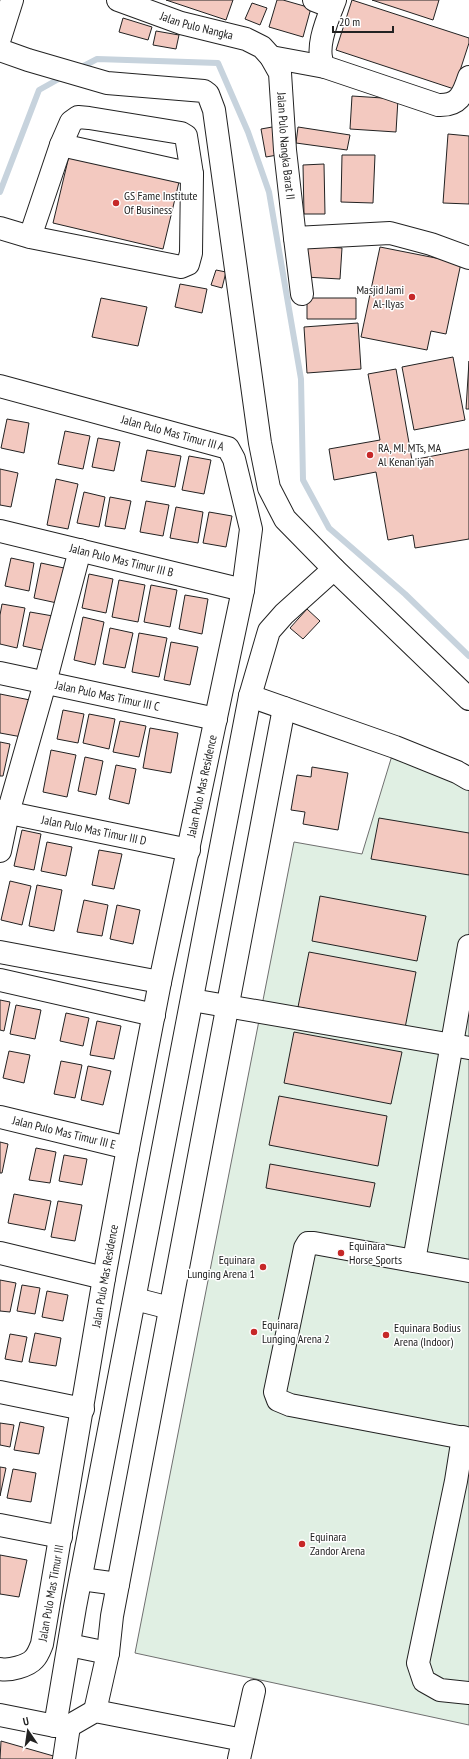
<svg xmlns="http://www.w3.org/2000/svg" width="469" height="1759" viewBox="0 0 469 1759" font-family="'PT Sans Narrow',sans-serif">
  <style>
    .green { fill: #e0efe3; stroke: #6f6f6f }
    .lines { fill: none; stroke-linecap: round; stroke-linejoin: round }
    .stream { stroke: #c7d3dd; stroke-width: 6 }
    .building { fill: #f3c9c0; stroke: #222 }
    .minor-casing { stroke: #222; stroke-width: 24 }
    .minor { stroke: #fff; stroke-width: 22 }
    .poi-dot { fill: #c62828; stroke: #fff; stroke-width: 1.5 }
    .labels { text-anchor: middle; stroke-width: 3; stroke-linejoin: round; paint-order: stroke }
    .street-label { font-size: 12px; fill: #222; stroke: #fff }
    .poi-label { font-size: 12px; fill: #222; stroke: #fff; text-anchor: start }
  </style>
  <rect width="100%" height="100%" fill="#fff"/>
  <path class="green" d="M 394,749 L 469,787 L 469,1725 L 135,1653 L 294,842 L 362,854 Z"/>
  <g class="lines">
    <path class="stream" d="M 78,69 L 97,59 L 218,63 L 248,132 L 269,192 L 301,379 L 303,480 L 329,528 L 405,594 L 469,656
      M 0,192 L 39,90 L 64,76"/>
  </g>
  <path class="building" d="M 166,0 L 233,0 L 226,20 Z
    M 277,0 L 283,0 L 311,8 L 303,37 L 269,27 Z
    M 352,0 L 469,38 L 469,43 L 454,89 L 336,50 Z
    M 372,0 L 439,0 L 433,20 Z
    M 252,3 L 267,8 L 260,25 L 245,19 Z
    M 123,18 L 152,27 L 148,40 L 119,32 Z
    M 156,31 L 179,35 L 176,49 L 153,45 Z
    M 352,96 L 398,99 L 396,132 L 350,129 Z
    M 278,126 L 283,154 L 266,157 L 261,129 Z
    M 298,127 L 350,135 L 347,150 L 296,143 Z
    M 448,134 L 469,136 L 469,204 L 443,203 Z
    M 342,155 L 375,155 L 373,203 L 341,202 Z
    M 69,156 L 179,182 L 163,249 L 53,223 Z
    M 324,164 L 325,214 L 304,214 L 303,165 Z
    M 307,246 L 342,248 L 340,279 L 305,277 Z
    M 380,247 L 461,263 L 446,334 L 431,331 L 427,350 L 361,337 Z
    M 216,270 L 226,272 L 222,288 L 211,285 Z
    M 180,284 L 207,289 L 202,313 L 175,307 Z
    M 101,298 L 147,307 L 138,346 L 92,337 Z
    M 307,298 L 356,298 L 356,319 L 307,319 Z
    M 358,323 L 361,369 L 307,373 L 304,327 Z
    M 453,357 L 465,420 L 414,430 L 402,367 Z
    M 469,361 L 469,409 L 466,409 Z
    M 396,369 L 412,460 L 469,449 L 469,539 L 415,548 L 413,535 L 388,540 L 376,472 L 334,480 L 329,449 L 380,440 L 368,374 Z
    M 7,419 L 29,423 L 24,453 L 1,448 Z
    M 65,431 L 90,436 L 83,469 L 58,464 Z
    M 98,438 L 120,442 L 114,471 L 92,467 Z
    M 147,450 L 181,456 L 175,487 L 141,481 Z
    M 189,456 L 211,460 L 204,494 L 182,490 Z
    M 0,469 L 18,473 L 11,507 L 0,505 Z
    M 56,479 L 78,484 L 68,529 L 47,525 Z
    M 84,492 L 105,497 L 99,527 L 77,523 Z
    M 110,497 L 131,501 L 125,529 L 105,526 Z
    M 146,501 L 169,505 L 163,536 L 140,532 Z
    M 176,507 L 203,512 L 198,543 L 170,538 Z
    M 209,512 L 232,516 L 226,547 L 203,543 Z
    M 11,558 L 34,563 L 29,591 L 5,586 Z
    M 41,563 L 64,568 L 57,603 L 34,598 Z
    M 89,574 L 113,579 L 106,613 L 82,608 Z
    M 119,580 L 145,585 L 138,622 L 112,617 Z
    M 151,585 L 177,590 L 170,627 L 144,622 Z
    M 185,595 L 208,599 L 202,634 L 179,629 Z
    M 2,604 L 25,608 L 17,648 L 0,644 L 0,615 Z
    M 307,609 L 320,621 L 303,639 L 290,628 Z
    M 30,612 L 53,616 L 46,651 L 23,646 Z
    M 83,617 L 104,622 L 95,665 L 74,660 Z
    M 110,628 L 133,633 L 125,668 L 103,664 Z
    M 139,633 L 167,638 L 159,677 L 132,672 Z
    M 171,642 L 198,647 L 190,685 L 164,680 Z
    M 0,694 L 30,700 L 22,737 L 0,733 Z
    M 63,710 L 84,714 L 78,743 L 57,739 Z
    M 89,714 L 115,719 L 109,749 L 83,743 Z
    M 120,721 L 146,726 L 139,757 L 113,752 Z
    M 150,728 L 178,733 L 171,773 L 143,768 Z
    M 0,742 L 10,744 L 3,776 L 0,776 Z
    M 51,750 L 76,755 L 67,797 L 43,792 Z
    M 85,757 L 103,761 L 96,795 L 78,791 Z
    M 116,765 L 136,769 L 129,804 L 109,799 Z
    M 312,767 L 348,773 L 338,830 L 303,824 L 305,812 L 291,810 L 297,775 L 311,777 Z
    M 379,818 L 469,833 L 469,875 L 371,859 Z
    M 22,830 L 41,834 L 34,870 L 14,866 Z
    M 47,842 L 72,847 L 66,876 L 41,871 Z
    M 99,850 L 122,854 L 114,889 L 92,885 Z
    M 10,881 L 31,886 L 22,925 L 1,920 Z
    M 37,885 L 62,890 L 54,931 L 29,926 Z
    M 320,896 L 426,916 L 417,961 L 312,941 Z
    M 84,900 L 108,905 L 102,936 L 77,932 Z
    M 117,905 L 140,910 L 133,944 L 110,939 Z
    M 309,952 L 416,972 L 405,1028 L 298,1007 Z
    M 0,1000 L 10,1002 L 4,1031 L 0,1030 Z
    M 16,1005 L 41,1010 L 35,1039 L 10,1034 Z
    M 66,1013 L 89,1018 L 83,1046 L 60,1041 Z
    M 97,1021 L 121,1026 L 114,1059 L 90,1055 Z
    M 294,1032 L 402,1052 L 391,1104 L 284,1083 Z
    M 9,1051 L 30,1055 L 24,1083 L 3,1078 Z
    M 61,1061 L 82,1065 L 75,1098 L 54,1094 Z
    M 88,1066 L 111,1071 L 103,1105 L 81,1100 Z
    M 279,1096 L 387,1116 L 378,1166 L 269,1145 Z
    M 0,1142 L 8,1144 L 2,1173 L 0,1173 Z
    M 36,1148 L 56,1152 L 50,1183 L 29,1180 Z
    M 64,1155 L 87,1159 L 82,1185 L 59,1181 Z
    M 270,1164 L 375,1183 L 370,1207 L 266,1188 Z
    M 14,1194 L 51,1201 L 45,1230 L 8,1223 Z
    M 58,1201 L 82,1205 L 75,1241 L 51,1237 Z
    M 0,1280 L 16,1283 L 10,1312 L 0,1311 Z
    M 22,1285 L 40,1288 L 35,1314 L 17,1311 Z
    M 47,1291 L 68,1295 L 63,1321 L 42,1317 Z
    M 35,1333 L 61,1338 L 56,1366 L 29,1362 Z
    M 10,1334 L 27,1337 L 22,1362 L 5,1359 Z
    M 20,1422 L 44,1427 L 39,1454 L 14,1450 Z
    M 0,1423 L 14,1425 L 10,1447 L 0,1445 Z
    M 0,1467 L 6,1468 L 0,1496 Z
    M 13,1469 L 36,1473 L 31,1502 L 7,1498 Z
    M 0,1555 L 27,1560 L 19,1597 L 0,1594 Z
    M 1,1741 L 64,1759 L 0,1759 Z"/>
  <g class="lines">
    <defs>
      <g id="minor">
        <path id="s1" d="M 118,0 L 181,23 L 246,39 L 262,47 L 271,57 L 280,73 L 285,150 L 295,238 L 390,233 L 431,244 L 469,258"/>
        <path d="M 314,0 L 332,7"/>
        <path d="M 335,0 C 328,18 313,51 325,67 L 438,105 C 459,106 463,95 469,77"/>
        <path d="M 0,38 L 12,0"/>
        <path d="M 0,50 L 28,60 L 107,83 L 204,91 L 208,94 L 214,110 L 260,443 L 269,488 L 285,519 L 334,569 L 469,699"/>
        <path d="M 271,57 L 325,67"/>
        <path d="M 61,145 L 192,174"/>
        <path d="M 0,228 L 30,237 L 181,267 L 188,264 L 191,253 L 192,174 L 186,136 L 181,133 L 89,118 L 78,117 L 71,122 L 61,145 L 30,237"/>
        <path d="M 295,238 L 302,294"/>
        <path id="s2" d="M 0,386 L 228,448 L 234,459 L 251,529 L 243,590 L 160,982 L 128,1148 L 104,1278 L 42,1644 C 40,1649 38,1655 34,1659 C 28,1666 9,1671 0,1669"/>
        <path id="s3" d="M 0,531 L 243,590"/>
        <path id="s4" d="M 0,673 L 216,719"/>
        <path d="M 250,696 L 395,747 L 457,772 L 469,779"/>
        <path id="s5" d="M 0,811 L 189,850"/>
        <path d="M 0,851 L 8,813 L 45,683 L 80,550"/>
        <path d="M 0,952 L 160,982"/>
        <path d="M 0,980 L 154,1015"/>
        <path d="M 192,1000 L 469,1048"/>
        <path id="s6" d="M 0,1117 L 128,1148"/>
        <path d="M 0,1253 L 104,1278"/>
        <path d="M 414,1261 L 469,946"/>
        <path d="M 469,1271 L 314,1243 L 308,1243 L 305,1248 L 275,1392 L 278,1400 L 290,1405 L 469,1439"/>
        <path d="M 135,1299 L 170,1308"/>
        <path d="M 0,1392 L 83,1409"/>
        <path d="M 463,1437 L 456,1481 L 418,1663 L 424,1681 L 440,1690 L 469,1693"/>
        <path d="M 0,1525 L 61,1537"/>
        <path d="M 81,1579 L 118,1584"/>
        <path d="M 69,1645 L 108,1653"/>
        <path d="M 95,1711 L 108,1653 L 112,1616 L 284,708"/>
        <path d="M 0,1715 L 55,1726 L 69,1726 L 95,1711 L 243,1740"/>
        <path d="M 55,1726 L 75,1607 L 250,696 L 269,631 L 284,614 L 334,569"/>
        <path d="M 64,1759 L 69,1726"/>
        <path d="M 239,1759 L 254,1691"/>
      </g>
    </defs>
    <use href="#minor" class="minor-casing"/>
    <use href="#minor" class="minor"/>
  </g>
  <g class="poi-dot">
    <circle cx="116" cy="203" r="4"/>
    <circle cx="412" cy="297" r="4"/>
    <circle cx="370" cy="455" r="4"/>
    <circle cx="341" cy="1253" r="4"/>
    <circle cx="263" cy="1267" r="4"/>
    <circle cx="254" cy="1332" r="4"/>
    <circle cx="386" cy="1335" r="4"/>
    <circle cx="302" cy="1544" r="4"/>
  </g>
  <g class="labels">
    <g class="street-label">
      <text dy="4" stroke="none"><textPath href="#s1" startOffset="83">Jalan Pulo Nangka</textPath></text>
      <text dy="4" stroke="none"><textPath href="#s1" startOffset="257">Jalan Pulo Nangka Barat II</textPath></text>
      <text dy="4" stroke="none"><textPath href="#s2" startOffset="179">Jalan Pulo Mas Timur III A</textPath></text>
      <text dy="4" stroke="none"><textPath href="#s3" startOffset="125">Jalan Pulo Mas Timur III B</textPath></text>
      <text dy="4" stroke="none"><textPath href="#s4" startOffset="110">Jalan Pulo Mas Timur III C</textPath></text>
      <text transform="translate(202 786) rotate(-78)" y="4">Jalan Pulo Mas Residence</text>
      <text dy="4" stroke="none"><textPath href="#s5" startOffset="96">Jalan Pulo Mas Timur III D</textPath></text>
      <text dy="4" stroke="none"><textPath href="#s6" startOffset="66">Jalan Pulo Mas Timur III E</textPath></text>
      <text transform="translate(105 1276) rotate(-80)" y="4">Jalan Pulo Mas Residence</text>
      <text transform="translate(51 1593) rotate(-80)" y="4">Jalan Pulo Mas Timur III</text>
    </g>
    <g class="poi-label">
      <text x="124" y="200">GS Fame Institute<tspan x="124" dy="14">Of Business</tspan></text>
      <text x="404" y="294" text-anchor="end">Masjid Jami<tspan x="404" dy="14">Al-Ilyas</tspan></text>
      <text x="378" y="452">RA, MI, MTs, MA<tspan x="378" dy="14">Al Kenan'iyah</tspan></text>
      <text x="349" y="1250">Equinara<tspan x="349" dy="14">Horse Sports</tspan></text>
      <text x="255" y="1264" text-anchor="end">Equinara<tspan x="255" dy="14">Lunging Arena 1</tspan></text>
      <text x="262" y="1329">Equinara<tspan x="262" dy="14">Lunging Arena 2</tspan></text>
      <text x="394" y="1332">Equinara Bodius<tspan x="394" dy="14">Arena (Indoor)</tspan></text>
      <text x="310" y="1541">Equinara<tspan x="310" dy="14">Zandor Arena</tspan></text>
    </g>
  </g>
  <g transform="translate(28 1731) rotate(347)" stroke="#ffffff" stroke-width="3" paint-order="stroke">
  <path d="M0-3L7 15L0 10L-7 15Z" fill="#222222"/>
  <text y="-6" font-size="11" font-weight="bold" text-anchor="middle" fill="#222222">U</text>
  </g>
  <path d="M333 26v6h60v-6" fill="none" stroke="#222222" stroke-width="2"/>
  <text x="339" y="26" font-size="12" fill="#222222" stroke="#ffffff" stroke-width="3" paint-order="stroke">20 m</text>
</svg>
